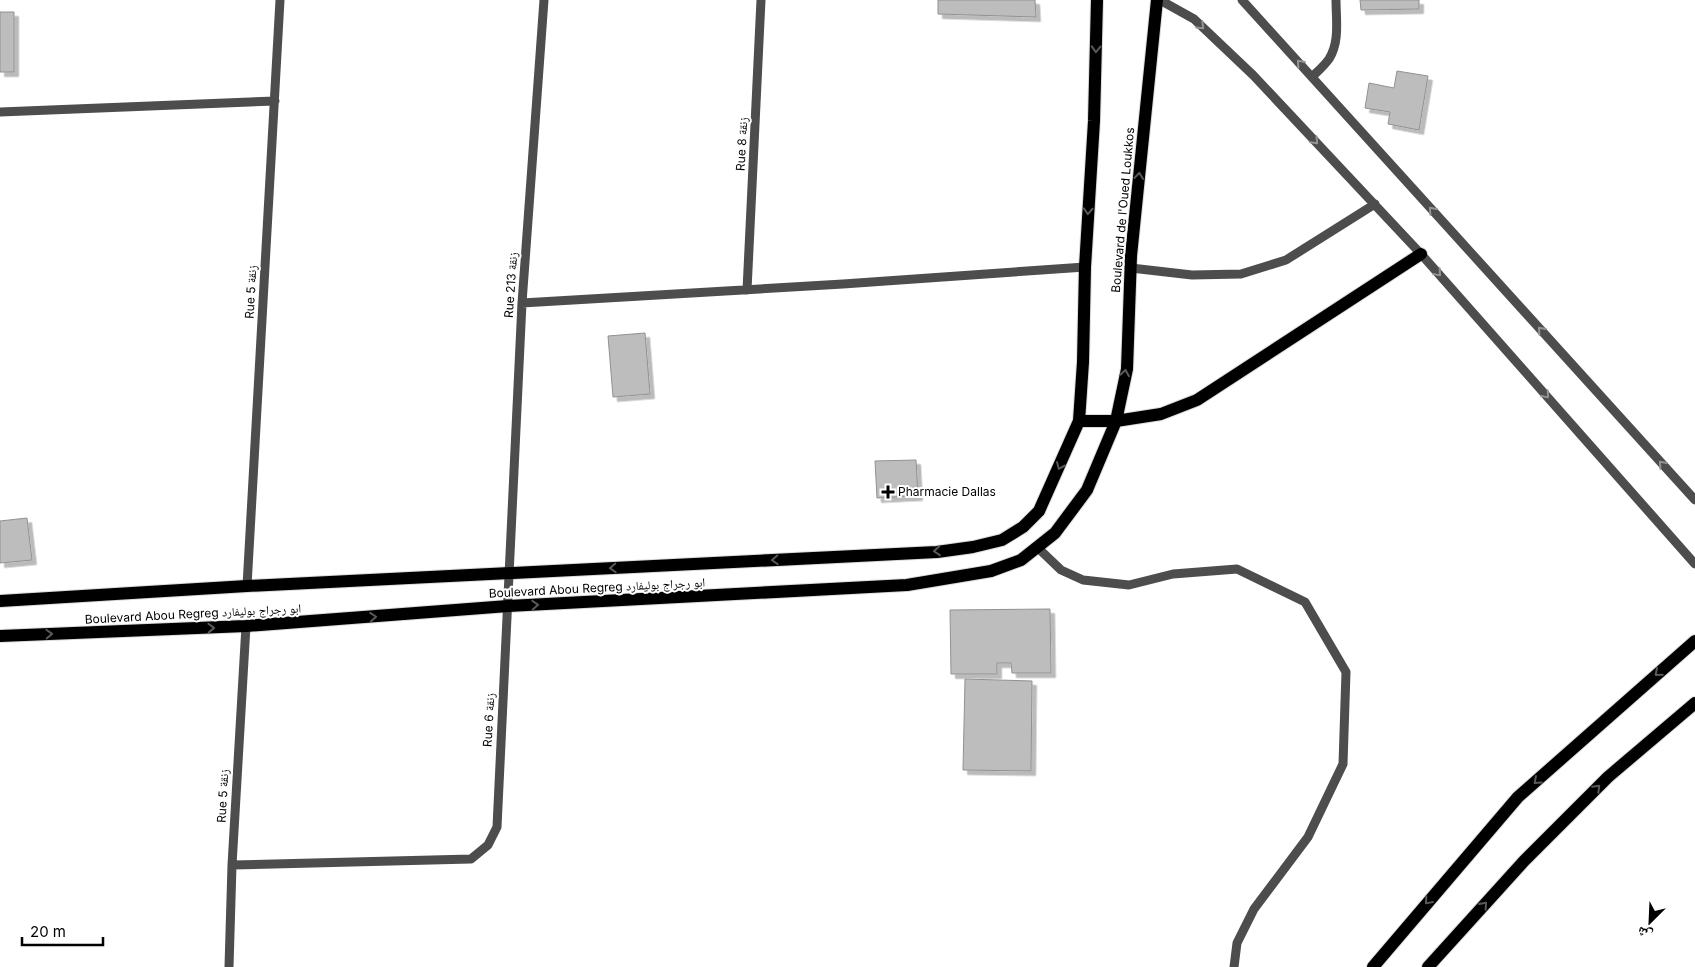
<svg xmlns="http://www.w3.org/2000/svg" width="1695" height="967" viewBox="0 0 1695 967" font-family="Inter,'Noto Naskh Arabic',sans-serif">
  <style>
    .building { fill: #bdbdbd; stroke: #919191; filter: url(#shadow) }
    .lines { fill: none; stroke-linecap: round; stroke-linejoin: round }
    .major-casing { stroke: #dbdbdb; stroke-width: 14 }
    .minor { stroke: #4d4d4d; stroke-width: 9 }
    .major { stroke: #000; stroke-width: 12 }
    .oneway { stroke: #949494 }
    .oneway2 { stroke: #595959 }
    .poi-dot { fill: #000; stroke: #fff; stroke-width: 2 }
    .labels { text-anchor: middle; stroke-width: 4; stroke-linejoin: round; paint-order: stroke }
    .street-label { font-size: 12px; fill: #000; stroke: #fff }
    .poi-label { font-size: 12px; fill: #000; stroke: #fff; text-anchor: start }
  </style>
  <defs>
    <filter id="shadow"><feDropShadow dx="4.5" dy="4.5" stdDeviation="0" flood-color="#0004"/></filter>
  </defs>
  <rect width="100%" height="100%" fill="#fff"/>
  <path class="building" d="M 938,0 L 1035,0 L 1036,17 L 938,14 Z
    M 1360,0 L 1419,0 L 1419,9 L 1361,10 Z
    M 0,12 L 14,12 L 14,72 L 0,72 Z
    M 1397,71 L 1428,76 L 1419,130 L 1388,124 L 1390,112 L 1365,108 L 1369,83 L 1394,88 Z
    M 645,333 L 650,394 L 613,397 L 608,336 Z
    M 916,460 L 918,496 L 877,498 L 875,461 Z
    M 27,518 L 32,560 L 0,563 L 0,521 Z
    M 1050,609 L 1051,673 L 1012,673 L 1011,663 L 997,663 L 997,674 L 951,674 L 950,610 Z
    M 965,679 L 1032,681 L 1031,771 L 963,770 Z"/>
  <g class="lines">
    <defs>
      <path id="major" d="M 1079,421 L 1116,421 L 1161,414 L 1197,400 L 1421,254
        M 0,601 L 247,586 L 937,552 L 973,547 L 1002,540 L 1023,527 L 1039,511 L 1079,421 L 1083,362 L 1085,267 L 1094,121 L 1097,0
        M 0,636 L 246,626 L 508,606 L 907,585 L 991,571 L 1021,560 L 1055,533 L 1087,490 L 1116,421 L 1127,369 L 1131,256 L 1157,0
        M 1373,967 L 1518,797 L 1695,641
        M 1428,967 L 1524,861 L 1608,777 L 1695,703"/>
    </defs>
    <use href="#major" class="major-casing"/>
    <path class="minor" d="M 1160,0 L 1194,19 L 1253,75 L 1421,254 L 1695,564
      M 1242,0 L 1695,500
      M 1312,77 C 1318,71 1324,66 1329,59 C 1340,42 1336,19 1336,0
      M 0,112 L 275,101
      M 1131,268 L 1192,275 L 1241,274 L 1286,260 L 1375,204
      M 747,290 L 761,0
      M 522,303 L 843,284 L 1085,267
      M 1037,547 L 1061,570 L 1083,580 L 1129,585 L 1173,574 L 1237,569 L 1305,602 L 1346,672 L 1343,764 L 1308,837 L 1254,909 L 1237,943 L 1234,967
      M 247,586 L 280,0
      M 232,865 L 471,859 L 488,845 L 497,827 L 522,303 L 544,0
      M 229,967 L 232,865 L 246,626"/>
    <use href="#major" class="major"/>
  </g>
  <defs><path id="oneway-chevron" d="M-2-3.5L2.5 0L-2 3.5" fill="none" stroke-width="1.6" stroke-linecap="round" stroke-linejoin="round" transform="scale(1.25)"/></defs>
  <g class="oneway">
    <use href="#oneway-chevron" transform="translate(1201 26) rotate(44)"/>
    <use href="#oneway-chevron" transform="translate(1300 63) rotate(-132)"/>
    <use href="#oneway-chevron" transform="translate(1315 141) rotate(47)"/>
    <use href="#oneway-chevron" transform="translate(1432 210) rotate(-132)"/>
    <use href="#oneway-chevron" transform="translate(1438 273) rotate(49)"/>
    <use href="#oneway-chevron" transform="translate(1541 330) rotate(-132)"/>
    <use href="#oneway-chevron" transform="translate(1546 395) rotate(49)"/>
    <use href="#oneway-chevron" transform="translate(1662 464) rotate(-132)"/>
  </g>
  <g class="oneway2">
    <use href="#oneway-chevron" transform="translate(1096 49) rotate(92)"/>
    <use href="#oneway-chevron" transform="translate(1139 176) rotate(-84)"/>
    <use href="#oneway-chevron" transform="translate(1088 211) rotate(93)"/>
    <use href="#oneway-chevron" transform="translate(1125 373) rotate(-81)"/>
    <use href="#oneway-chevron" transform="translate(1060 466) rotate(114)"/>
    <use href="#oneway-chevron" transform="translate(937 551) rotate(175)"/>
    <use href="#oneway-chevron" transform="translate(775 560) rotate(177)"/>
    <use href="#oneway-chevron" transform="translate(613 568) rotate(177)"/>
    <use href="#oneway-chevron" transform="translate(535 605) rotate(-3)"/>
    <use href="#oneway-chevron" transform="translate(373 617) rotate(-4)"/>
    <use href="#oneway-chevron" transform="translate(211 628) rotate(-2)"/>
    <use href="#oneway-chevron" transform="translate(49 634) rotate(-2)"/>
    <use href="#oneway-chevron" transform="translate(1658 673) rotate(139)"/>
    <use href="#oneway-chevron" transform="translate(1537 781) rotate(138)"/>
    <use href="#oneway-chevron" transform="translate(1597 788) rotate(-45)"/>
    <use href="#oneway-chevron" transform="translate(1428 901) rotate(131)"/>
    <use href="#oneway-chevron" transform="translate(1484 905) rotate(-48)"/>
  </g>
  <path class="poi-dot" d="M885.5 484.5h5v5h5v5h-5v5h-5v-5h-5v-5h5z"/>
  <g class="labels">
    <g class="street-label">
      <text transform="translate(742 144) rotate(-87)" y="4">Rue 8 زنقة</text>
      <text transform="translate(1123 210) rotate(-85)" y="4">Boulevard de l'Oued Loukkos</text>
      <text transform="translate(511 285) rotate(-86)" y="4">Rue 213 زنقة</text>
      <text transform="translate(251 292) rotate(-87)" y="4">Rue 5 زنقة</text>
      <text transform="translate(597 588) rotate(-3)" y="4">Boulevard Abou Regreg ابو رجراج بوليفارد</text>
      <text transform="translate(193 614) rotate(-3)" y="4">Boulevard Abou Regreg ابو رجراج بوليفارد</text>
      <text transform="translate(489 720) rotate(-87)" y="4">Rue 6 زنقة</text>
      <text transform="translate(223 796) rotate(-87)" y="4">Rue 5 زنقة</text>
    </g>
    <g class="poi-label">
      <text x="898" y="496">Pharmacie Dallas</text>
    </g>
  </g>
  <g transform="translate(1650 922) rotate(204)" stroke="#ffffff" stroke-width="4" paint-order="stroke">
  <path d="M0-4L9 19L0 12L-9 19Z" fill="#000000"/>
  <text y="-8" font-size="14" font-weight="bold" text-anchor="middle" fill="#000000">ش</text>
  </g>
  <path d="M22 937v8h81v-8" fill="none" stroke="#000000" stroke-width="2.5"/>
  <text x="30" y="937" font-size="15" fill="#000000" stroke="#ffffff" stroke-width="4" paint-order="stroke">20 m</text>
</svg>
